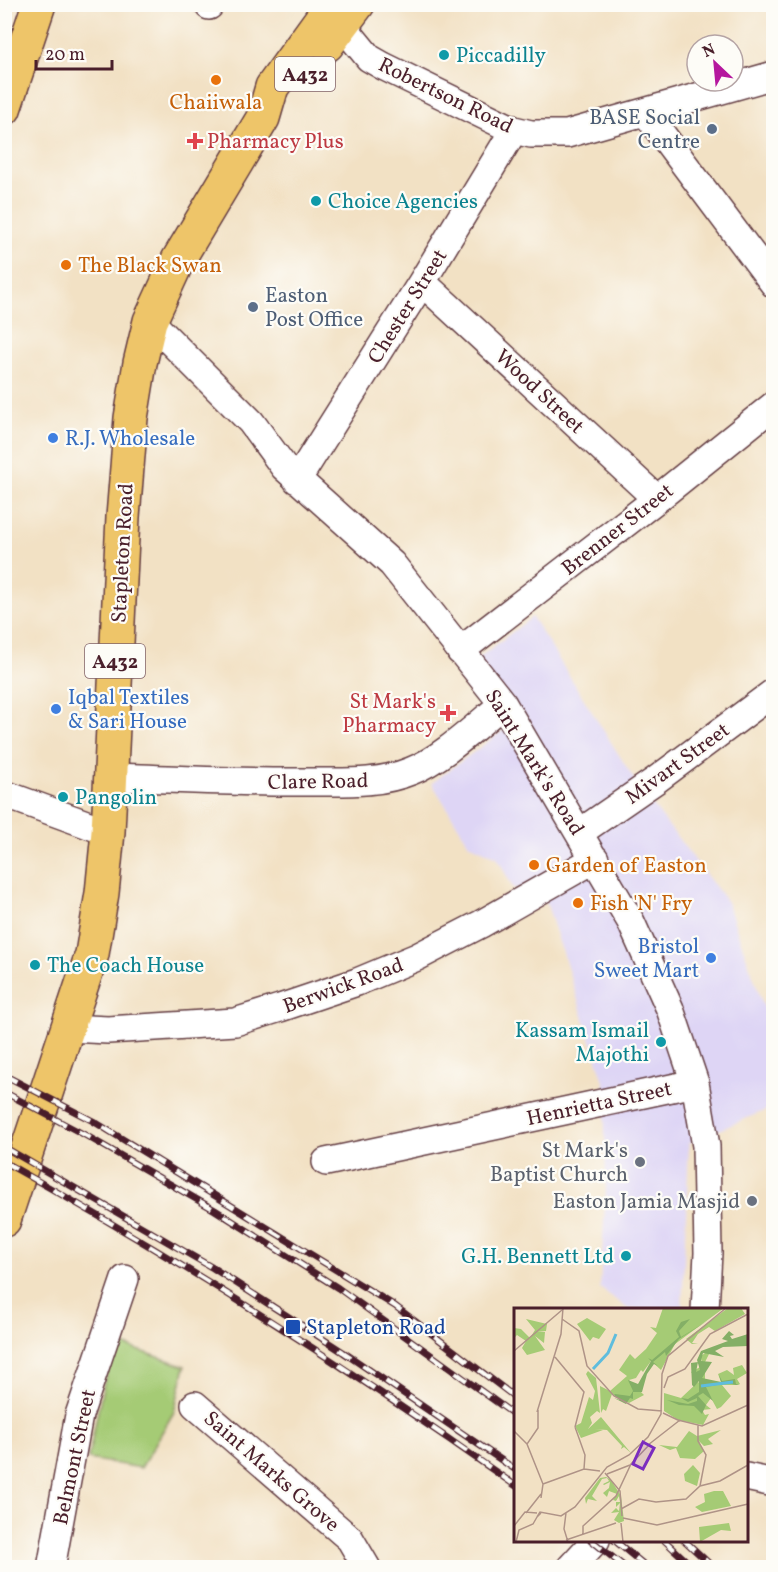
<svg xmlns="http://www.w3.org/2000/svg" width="778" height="1572" viewBox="0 0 778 1572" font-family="Vollkorn,serif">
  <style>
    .built { fill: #ded5f5 }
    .green { fill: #a5cb75; stroke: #787550; stroke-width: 1.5 }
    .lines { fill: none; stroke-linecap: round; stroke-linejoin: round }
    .street-casing { stroke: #633c42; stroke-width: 30 }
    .primary-casing { stroke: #633c42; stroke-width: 36 }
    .highway-casing { stroke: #633c42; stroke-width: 36 }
    .street { stroke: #fff; stroke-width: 27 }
    .primary { stroke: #eec569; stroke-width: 33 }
    .highway { stroke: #eec569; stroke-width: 33 }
    .rail-casing { stroke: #4a1f2b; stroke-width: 7 }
    .rail { stroke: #fdfcf7; stroke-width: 4.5; stroke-dasharray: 14; stroke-linecap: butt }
    .culture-dot { fill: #0f9aa8; stroke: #fdfcf7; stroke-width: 2 }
    .food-dot { fill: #e8710a; stroke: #fdfcf7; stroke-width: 2 }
    .service-dot { fill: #5c6f8a; stroke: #fdfcf7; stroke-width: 2 }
    .health-dot { fill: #e0444e; stroke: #fdfcf7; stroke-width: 2 }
    .shop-dot { fill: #3f7fe0; stroke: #fdfcf7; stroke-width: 2 }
    .worship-dot { fill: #6b7280; stroke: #fdfcf7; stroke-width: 2 }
    .transit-dot { fill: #1a4fb4; stroke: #fdfcf7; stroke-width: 2 }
    .labels { text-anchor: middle; stroke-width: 4.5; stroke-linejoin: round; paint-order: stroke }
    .shield { fill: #fdfcf7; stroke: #806168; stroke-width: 1.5 }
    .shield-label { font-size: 20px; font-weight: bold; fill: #4a1f2b }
    .culture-label { font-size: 21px; fill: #0d838f; stroke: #fdfcf7; text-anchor: start }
    .street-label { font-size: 21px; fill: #4a1f2b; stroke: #fdfcf7 }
    .food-label { font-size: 21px; fill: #c56008; stroke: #fdfcf7; text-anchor: start }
    .service-label { font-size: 21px; fill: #4e5e75; stroke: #fdfcf7; text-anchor: end }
    .health-label { font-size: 21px; fill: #be3a42; stroke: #fdfcf7; text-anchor: start }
    .shop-label { font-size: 21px; fill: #366cbe; stroke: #fdfcf7; text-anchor: start }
    .worship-label { font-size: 21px; fill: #5b616d; stroke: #fdfcf7; text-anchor: end }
    .transit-label { font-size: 21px; fill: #164399; stroke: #fdfcf7; text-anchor: start }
    .inset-river { fill: none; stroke: #5fbddd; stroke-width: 3 }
    .inset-road { fill: none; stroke: #af9387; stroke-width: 1.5 }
    .view { fill: #7b2cbf; fill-opacity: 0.15; stroke: #7b2cbf; stroke-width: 3 }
    .inset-edge { fill: none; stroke: #4a1f2b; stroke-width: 3 }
  </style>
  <rect width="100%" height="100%" fill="#fdfcf7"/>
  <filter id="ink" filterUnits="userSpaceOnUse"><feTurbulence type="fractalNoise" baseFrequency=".0167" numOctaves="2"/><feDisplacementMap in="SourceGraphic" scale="12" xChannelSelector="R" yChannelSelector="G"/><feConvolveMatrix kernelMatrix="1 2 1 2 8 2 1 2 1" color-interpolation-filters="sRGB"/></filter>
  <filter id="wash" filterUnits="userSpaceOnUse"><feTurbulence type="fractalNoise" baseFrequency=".008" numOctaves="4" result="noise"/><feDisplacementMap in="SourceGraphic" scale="24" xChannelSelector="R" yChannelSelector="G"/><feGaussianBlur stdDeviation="1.35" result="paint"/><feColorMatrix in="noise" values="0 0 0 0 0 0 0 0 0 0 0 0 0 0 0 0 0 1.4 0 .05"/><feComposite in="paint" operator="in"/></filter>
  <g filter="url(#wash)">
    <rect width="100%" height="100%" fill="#f2e1c4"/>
    <path class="built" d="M 532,617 L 641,790 L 727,902 L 773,1033 L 773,1107 L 689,1143 L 682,1309 L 628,1309 L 600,1288 L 606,1190 L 604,1081 L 543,892 L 513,888 L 497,857 L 469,844 L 432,783 L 520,718 L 476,660 Z"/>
    <path class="green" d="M 117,1343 L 185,1366 L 174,1412 L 141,1468 L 88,1459 L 104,1382 Z"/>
  </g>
  <g filter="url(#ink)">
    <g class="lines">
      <defs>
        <path id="street" d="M 208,4 L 209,6
          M 342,25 L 369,58 L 383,66 L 514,130 L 531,134 L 567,134 L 774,75
          M 646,113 L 774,284
          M 422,282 L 657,499
          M 150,321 L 251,422 L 284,467 L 392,564 L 503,704 L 631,922 L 670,1009 L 695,1083 L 706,1146 L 708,1253 L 705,1310
          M 297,480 L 422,282 L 514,130
          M 460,651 L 657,499 L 774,405
          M 110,777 C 177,779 244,783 312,782 C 346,782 379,784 411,771 C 442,759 477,725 503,704
          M 4,794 L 108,832
          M 579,833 L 656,780 L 774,692
          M 68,1028 L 108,1030 L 235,1022 L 280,1008 L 357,982 L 417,957 L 481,924 L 595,859
          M 326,1162 L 695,1083
          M 195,1405 L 350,1539 L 367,1568
          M 746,1477 L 774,1483
          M 51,1568 L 79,1415 L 125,1279
          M 570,1568 L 596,1540"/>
        <path id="primary" d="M 327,45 L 358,4
          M 4,1220 L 92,954 L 102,893 L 108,832 L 123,517 L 131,418 L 140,363 L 150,321 L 178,260 L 263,118 L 272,87 L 332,4"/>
        <path id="highway" d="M 4,109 L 39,4"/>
      </defs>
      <use href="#street" class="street-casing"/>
      <use href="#primary" class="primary-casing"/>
      <use href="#highway" class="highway-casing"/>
      <use href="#street" class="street"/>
      <use href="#primary" class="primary"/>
      <use href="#highway" class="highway"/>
      <defs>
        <path id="rail" d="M 4,1075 L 93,1121 L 395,1306 L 516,1398
          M 4,1092 L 85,1135 L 215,1210 L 338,1288 L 516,1416
          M 4,1147 L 213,1268 L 343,1352 L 516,1470
          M 4,1162 C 180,1260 351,1369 516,1486
          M 591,1540 L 626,1568
          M 614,1540 L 648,1568
          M 664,1540 L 694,1568
          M 684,1540 L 714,1568"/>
      </defs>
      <use href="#rail" class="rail-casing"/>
      <use href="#rail" class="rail"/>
    </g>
  </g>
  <g class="culture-dot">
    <circle cx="444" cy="55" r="6"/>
    <circle cx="316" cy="201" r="6"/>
    <circle cx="63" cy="797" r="6"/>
    <circle cx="35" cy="965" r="6"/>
    <circle cx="661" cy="1042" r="6"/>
    <circle cx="626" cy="1256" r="6"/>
  </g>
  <g class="food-dot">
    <circle cx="216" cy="80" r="6"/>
    <circle cx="66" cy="265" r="6"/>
    <circle cx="534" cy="865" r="6"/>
    <circle cx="578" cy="903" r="6"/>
  </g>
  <g class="service-dot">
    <circle cx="712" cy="129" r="6"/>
    <circle cx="253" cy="307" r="6"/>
  </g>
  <g class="health-dot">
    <path d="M192 132h6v6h6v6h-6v6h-6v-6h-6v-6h6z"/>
    <path d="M445 704h6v6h6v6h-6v6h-6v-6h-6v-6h6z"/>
  </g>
  <g class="shop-dot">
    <circle cx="53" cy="438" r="6"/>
    <circle cx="56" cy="709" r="6"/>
    <circle cx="711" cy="958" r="6"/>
  </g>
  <g class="worship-dot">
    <circle cx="640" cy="1162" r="6"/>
    <circle cx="752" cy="1201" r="6"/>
  </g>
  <rect class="transit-dot" x="285" y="1319" width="16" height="16" rx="3"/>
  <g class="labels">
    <g class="shield">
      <rect x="275" y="57" width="60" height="34" rx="4.5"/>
      <rect x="85" y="644" width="60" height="34" rx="4.5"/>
    </g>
    <g class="shield-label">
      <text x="305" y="81">A432</text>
      <text x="115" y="668">A432</text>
    </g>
    <g class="culture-label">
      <text x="456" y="62">Piccadilly</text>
      <text x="328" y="208">Choice Agencies</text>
      <text x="75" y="804">Pangolin</text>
      <text x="47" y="972">The Coach House</text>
      <text x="649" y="1037" text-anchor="end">Kassam Ismail<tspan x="649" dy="24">Majothi</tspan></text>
      <text x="614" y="1263" text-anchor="end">G.H. Bennett Ltd</text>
    </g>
    <g class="street-label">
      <text transform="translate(446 95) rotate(26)" y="7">Robertson Road</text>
      <text transform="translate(407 306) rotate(-58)" y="7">Chester Street</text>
      <text transform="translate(540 391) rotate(43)" y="7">Wood Street</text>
      <text transform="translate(617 529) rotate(-38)" y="7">Brenner Street</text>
      <text transform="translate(122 553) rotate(-87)" y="7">Stapleton Road</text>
      <text transform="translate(535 762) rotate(58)" y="7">Saint Mark's Road</text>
      <text transform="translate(677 763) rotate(-36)" y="7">Mivart Street</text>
      <text transform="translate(318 781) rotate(-1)" y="7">Clare Road</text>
      <text transform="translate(343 985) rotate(-20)" y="7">Berwick Road</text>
      <text transform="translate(599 1103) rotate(-12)" y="7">Henrietta Street</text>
      <text transform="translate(74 1457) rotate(-78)" y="7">Belmont Street</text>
      <text transform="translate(272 1471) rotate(41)" y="7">Saint Marks Grove</text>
    </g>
    <g class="food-label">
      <text x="216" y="109" text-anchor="middle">Chaiiwala</text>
      <text x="78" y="272">The Black Swan</text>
      <text x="546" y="872">Garden of Easton</text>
      <text x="590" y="910">Fish 'N' Fry</text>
    </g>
    <g class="service-label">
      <text x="700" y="124">BASE Social<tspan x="700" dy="24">Centre</tspan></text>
      <text x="265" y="302" text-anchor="start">Easton<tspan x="265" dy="24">Post Office</tspan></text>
    </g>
    <g class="health-label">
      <text x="207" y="148">Pharmacy Plus</text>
      <text x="436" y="708" text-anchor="end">St Mark's<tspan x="436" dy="24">Pharmacy</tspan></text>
    </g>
    <g class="shop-label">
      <text x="65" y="445">R.J. Wholesale</text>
      <text x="68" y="704">Iqbal Textiles<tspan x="68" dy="24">&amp; Sari House</tspan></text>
      <text x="699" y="953" text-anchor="end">Bristol<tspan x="699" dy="24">Sweet Mart</tspan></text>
    </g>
    <g class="worship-label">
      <text x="628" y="1157">St Mark's<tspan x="628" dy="24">Baptist Church</tspan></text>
      <text x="740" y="1208">Easton Jamia Masjid</text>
    </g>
    <g class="transit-label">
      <text x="306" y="1334">Stapleton Road</text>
    </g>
  </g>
  <g transform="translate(514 1308)">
    <rect width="234" height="234" fill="#f2e1c4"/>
    <path d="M 149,0 L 210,0 L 161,36 L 147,62 L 137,53 L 129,64 L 127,62 L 122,70 L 115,72 L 130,87 L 115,95 L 98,86 L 92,103 L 89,101 L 87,105 L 86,78 L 96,83 L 113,68 L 105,62 L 116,46 L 121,51 L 132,41 L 143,25 L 136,19 L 142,20 ZM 214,0 L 227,0 L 231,6 L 201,23 L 195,19 L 184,26 L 178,35 L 184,36 L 178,36 L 172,31 ZM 73,10 L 92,21 L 85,31 L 79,29 L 76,33 L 63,16 ZM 12,11 L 33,16 L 32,23 L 23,24 L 31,24 L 30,35 L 21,28 L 31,42 L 13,47 L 8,40 L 12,33 L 3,27 L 0,30 L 0,20 L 7,21 L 16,30 L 21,22 ZM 198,40 L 191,54 L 191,73 L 207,74 L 204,66 L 213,62 L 220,67 L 219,60 L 228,57 L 233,65 L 223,71 L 226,76 L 222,77 L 208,77 L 217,88 L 207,99 L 203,101 L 197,90 L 192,97 L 197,101 L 188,102 L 191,107 L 195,106 L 189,117 L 164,112 L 150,103 L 150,85 L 167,90 L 184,74 L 187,76 L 177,64 L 188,58 L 187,48 ZM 74,63 L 82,70 L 86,105 L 83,103 L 76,109 L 78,115 L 74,121 L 87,109 L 117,145 L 110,139 L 107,141 L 108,138 L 93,122 L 81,121 L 89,122 L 67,130 L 61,118 L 67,115 L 75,89 L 79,92 L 81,83 L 72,66 ZM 207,122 L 194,131 L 199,136 L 190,138 L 185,133 L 190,143 L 181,151 L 166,150 L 162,140 L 156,142 L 145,137 L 163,139 L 175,123 L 183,128 ZM 179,157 L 186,165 L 183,178 L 171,173 L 170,166 ZM 92,169 L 97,172 L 107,188 L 110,213 L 105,215 L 100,212 L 105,204 L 97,205 L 102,200 L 105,203 L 106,195 L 102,199 L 102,194 L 106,194 L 105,188 L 102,193 L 99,192 L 103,186 L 95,183 L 93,189 L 89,185 L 95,180 L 96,174 L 90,177 L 89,176 L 95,173 L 93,170 L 88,171 L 78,188 L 83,193 L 74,191 L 72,196 L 71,190 L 86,170 ZM 200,183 L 209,183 L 217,198 L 188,204 L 181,199 L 191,194 L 190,186 ZM 215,215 L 217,223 L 207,222 L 186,234 L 185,219 Z" fill="#a5cb75"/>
    <path d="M 176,11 L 165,23 L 167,29 L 195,12 L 165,31 L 152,48 L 151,44 L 139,54 L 144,58 L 140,56 L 133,66 L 128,84 L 119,84 L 119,91 L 116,90 L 112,96 L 100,90 L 106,92 L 100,87 L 101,86 L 116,88 L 119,83 L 114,72 L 124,76 L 137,53 L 134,50 L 138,52 L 165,29 L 162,23 L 167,14 ZM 215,23 L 220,27 L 216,28 L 218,31 L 234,26 L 234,38 L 209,39 L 201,43 L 210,49 L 189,45 L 187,53 L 198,54 L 188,70 L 207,74 L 205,67 L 208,73 L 221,71 L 222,76 L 226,76 L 222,77 L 214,75 L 192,79 L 199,93 L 189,85 L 184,88 L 192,97 L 188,106 L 180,98 L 165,97 L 153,92 L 174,96 L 183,93 L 183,90 L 174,94 L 167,90 L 174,91 L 185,84 L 185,73 L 180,79 L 178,77 L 177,55 L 184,54 L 182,64 L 186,62 L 183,52 L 187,43 L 214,33 L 208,31 Z" fill="#84af66"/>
    <path class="inset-river" d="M 79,61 L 94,45 L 102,26M 187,78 L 219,74"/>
    <path class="inset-road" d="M 48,11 L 65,23 L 73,58 L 100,88 L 124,101 L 148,103M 0,43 L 48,2M 41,49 L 70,84 L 61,119M 150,80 L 154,69 L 171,61 L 196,26 L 234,6M 24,102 L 24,120 L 13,136 L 29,176 L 27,190M 23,104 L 47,26 L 49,0M 149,105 L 166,113M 164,112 L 188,118 L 234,97M 184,117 L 184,133 L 192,147 L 186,178M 61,119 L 71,147 L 70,161M 0,123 L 13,136M 134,137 L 166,112M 91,165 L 106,183 L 108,208M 93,166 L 116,157M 29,176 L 70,161 L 86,163M 107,201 L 125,191 L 142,194 L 172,191 L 186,178 L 206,173 L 234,157M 12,205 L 27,186M 27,205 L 23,209 L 26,204 L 47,208 L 61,199 L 93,159 L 115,147 L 134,129 L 147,106 L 148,66 L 154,48 L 212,0M 52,205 L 50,221 L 54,234M 109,210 L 143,217 L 234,196M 107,215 L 109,234M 0,218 L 11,204 L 23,205M 69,226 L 69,218 L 102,188 L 117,156 L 136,136M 52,232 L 102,215M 2,234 L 5,222 L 19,216 L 23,209"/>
    <path class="view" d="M 129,134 L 140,140 L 129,161 L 119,156 Z"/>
    <rect width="234" height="234" class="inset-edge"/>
  </g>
  <rect width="778" height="1572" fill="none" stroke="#fdfcf7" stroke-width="24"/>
  <g transform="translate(715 63) rotate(334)"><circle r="28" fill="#fdfcf7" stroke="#b5a4a5" stroke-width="1.5"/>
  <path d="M0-4.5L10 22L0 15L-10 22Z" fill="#b5179e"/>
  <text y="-9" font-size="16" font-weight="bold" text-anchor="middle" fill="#4a1f2b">N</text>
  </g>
  <path d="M36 60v9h76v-9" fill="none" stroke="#4a1f2b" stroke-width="3"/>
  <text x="45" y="60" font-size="18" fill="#4a1f2b" stroke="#fdfcf7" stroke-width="4.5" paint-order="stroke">20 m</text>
</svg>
